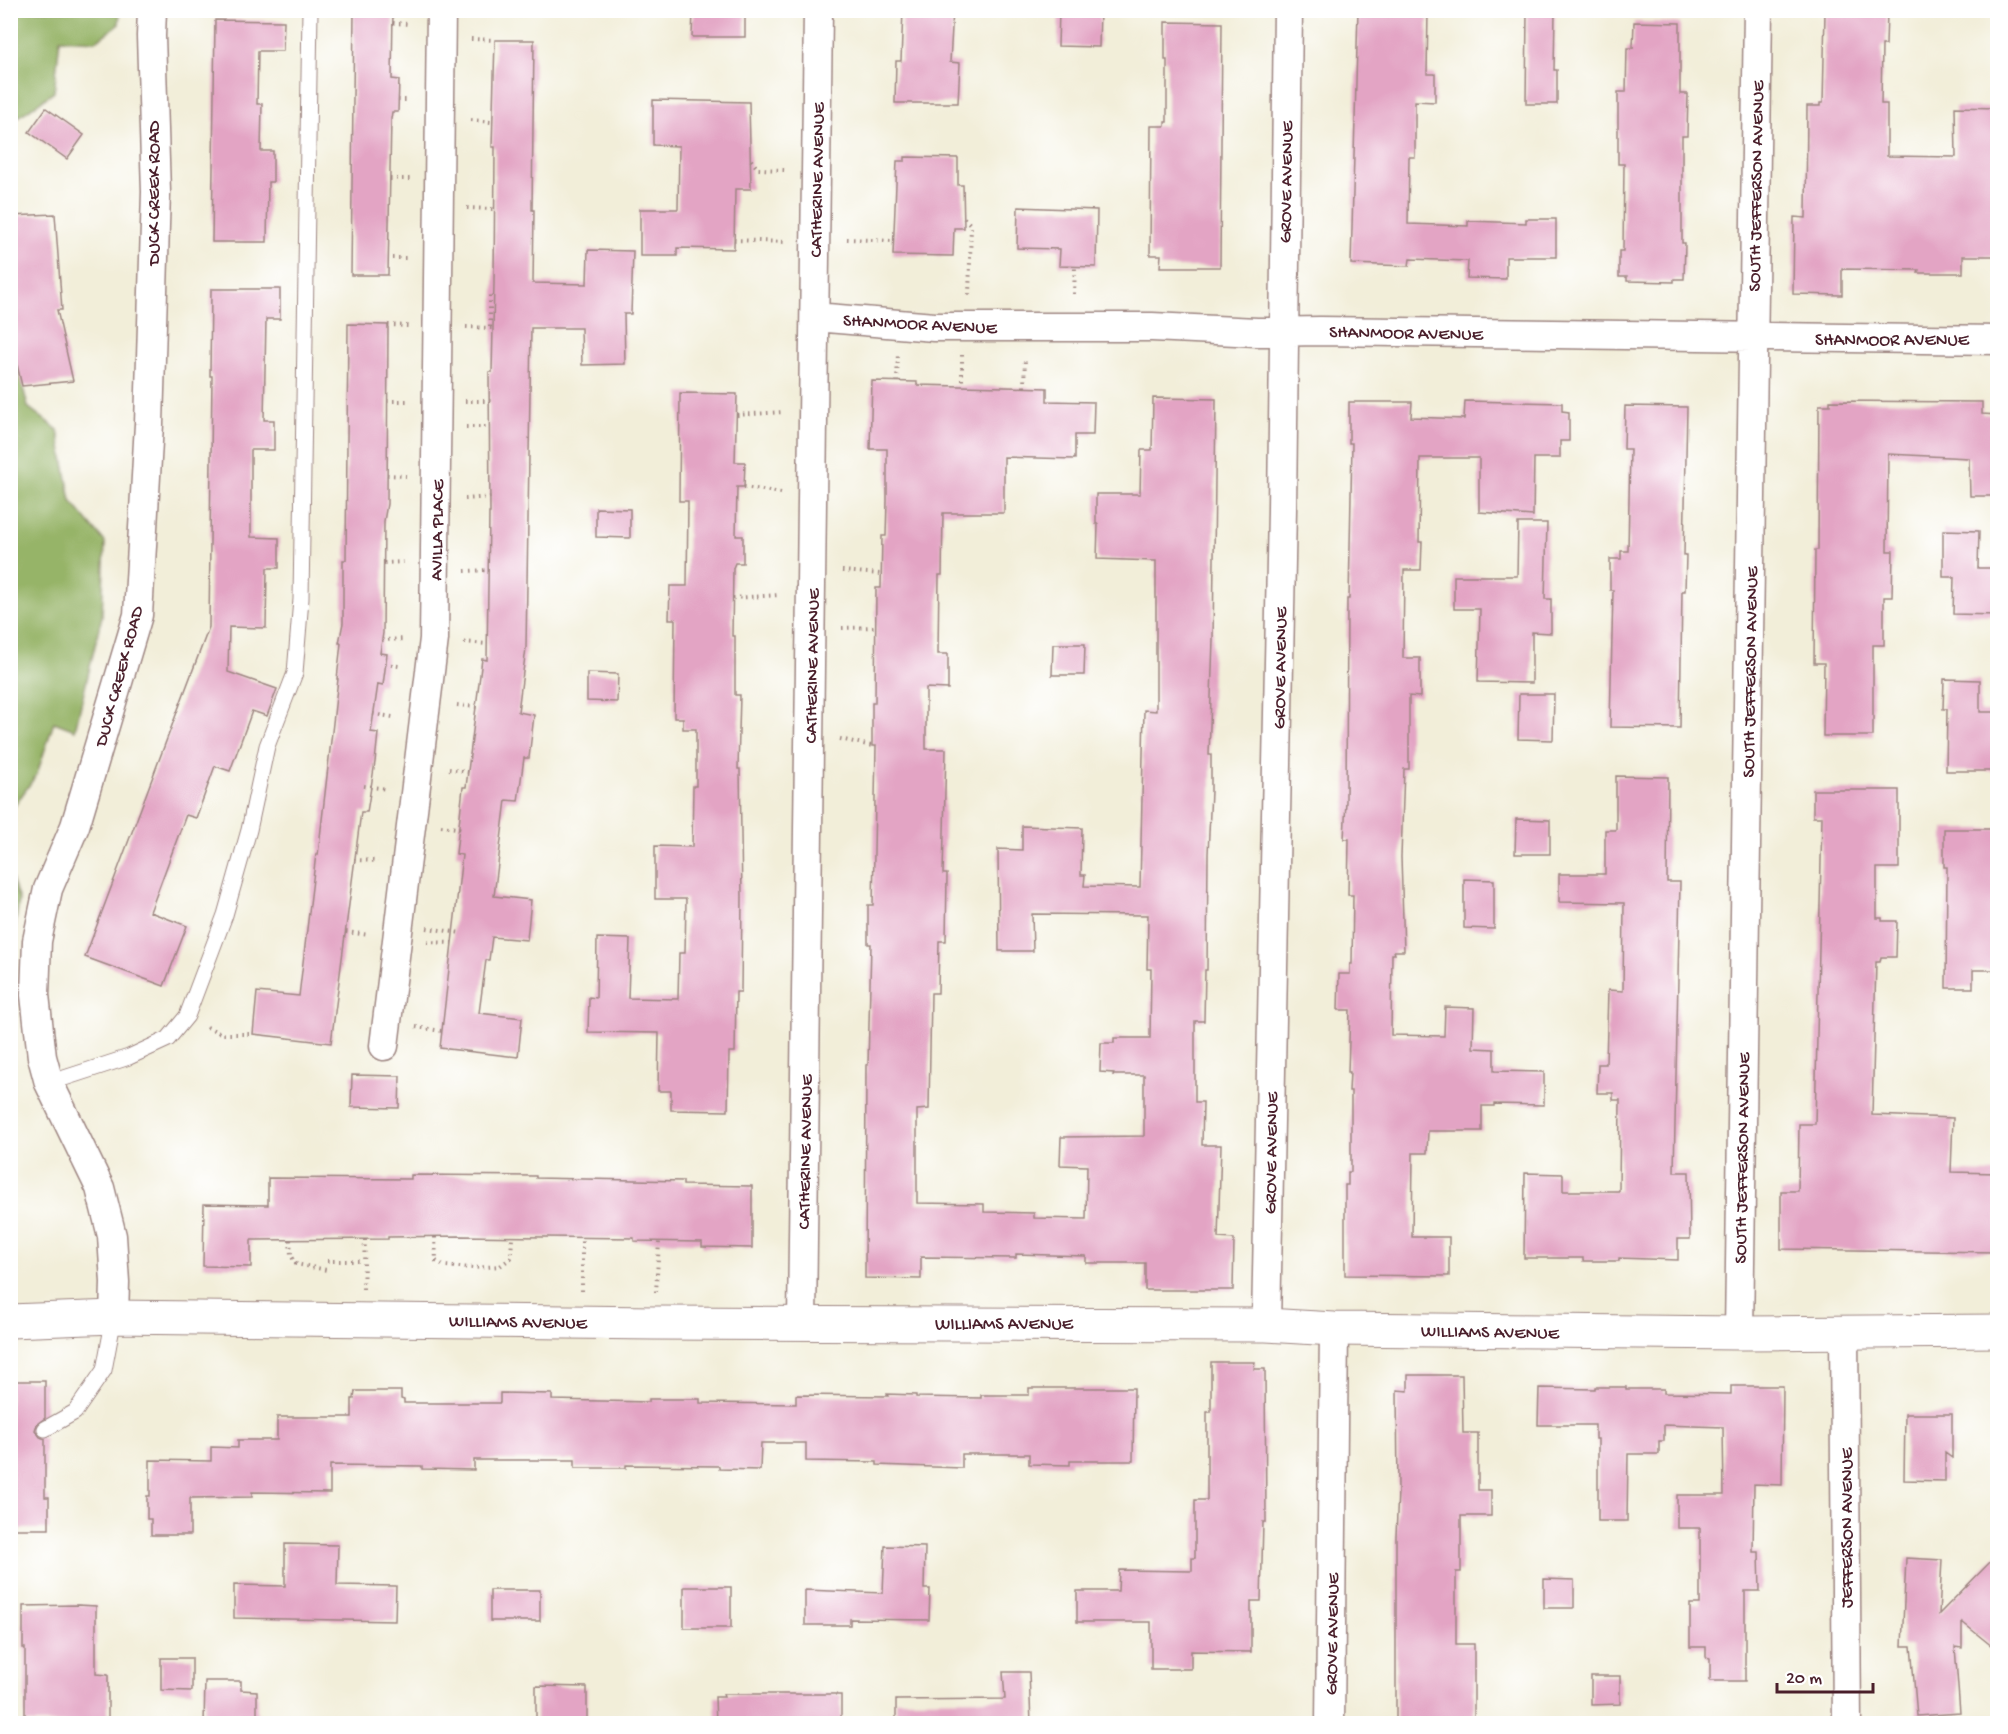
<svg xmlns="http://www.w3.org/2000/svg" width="2008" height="1734" viewBox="0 0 2008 1734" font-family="'Gochi Hand',sans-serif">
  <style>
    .forest { fill: #96b467; stroke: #706a49; stroke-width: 1.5 }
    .building { fill: #e3a4c4 }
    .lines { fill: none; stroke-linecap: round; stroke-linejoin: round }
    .lane-casing { stroke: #9e8682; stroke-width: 17 }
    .street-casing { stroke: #9e8682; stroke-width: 31 }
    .secondary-casing { stroke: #9e8682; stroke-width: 35 }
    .path { stroke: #9e8682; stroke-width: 4; stroke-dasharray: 1.5 4.5; stroke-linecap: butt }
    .lane { stroke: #fff; stroke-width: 15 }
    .street { stroke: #fff; stroke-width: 28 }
    .secondary { stroke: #fff; stroke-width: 33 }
    .labels { text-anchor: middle; stroke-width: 6; stroke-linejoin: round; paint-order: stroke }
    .street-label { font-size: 18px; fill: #4a1f2b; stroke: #fff }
  </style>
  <rect width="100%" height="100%" fill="#fff"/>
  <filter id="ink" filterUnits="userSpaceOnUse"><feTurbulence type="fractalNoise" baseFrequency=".0167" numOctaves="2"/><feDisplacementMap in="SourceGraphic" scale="12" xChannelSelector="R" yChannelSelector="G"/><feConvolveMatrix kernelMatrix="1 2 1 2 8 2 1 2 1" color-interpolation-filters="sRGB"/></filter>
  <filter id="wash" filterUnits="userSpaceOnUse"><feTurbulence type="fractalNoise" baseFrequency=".008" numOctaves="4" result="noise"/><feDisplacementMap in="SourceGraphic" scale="24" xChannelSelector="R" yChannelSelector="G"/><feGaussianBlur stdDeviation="1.35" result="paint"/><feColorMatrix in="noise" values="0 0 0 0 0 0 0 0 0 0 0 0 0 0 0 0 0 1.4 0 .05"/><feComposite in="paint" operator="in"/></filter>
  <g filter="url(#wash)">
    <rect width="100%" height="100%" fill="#f2eed9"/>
    <path class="forest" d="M 11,10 L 120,11 L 119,24 L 96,41 L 60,39 L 54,92 L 11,122 Z
      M 10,335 L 28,407 L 58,430 L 71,501 L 105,542 L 102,616 L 75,730 L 54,722 L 37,774 L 11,811 Z
      M 11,877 L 19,900 L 11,955 Z"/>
    <g id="blocks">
      <path class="building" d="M 354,10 L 393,10 L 392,79 L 399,80 L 398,112 L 392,112 L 391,119 L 388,275 L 351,275 Z
        M 693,10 L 745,10 L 745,37 L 692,37 Z
        M 903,10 L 953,10 L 950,62 L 960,63 L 958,103 L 895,103 L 896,61 L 901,61 Z
        M 1059,10 L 1100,10 L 1099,47 L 1058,46 Z
        M 1358,10 L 1428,10 L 1427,74 L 1435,74 L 1435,102 L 1415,101 L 1415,157 L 1409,157 L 1408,224 L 1468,226 L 1468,221 L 1526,223 L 1526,219 L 1556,219 L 1556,257 L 1506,257 L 1506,279 L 1467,278 L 1468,261 L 1410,259 L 1409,266 L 1351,264 Z
        M 1527,11 L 1555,11 L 1554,70 L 1557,70 L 1557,104 L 1526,104 Z
        M 1825,11 L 1887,12 L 1886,45 L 1882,45 L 1881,104 L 1887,104 L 1887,156 L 1956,157 L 1955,107 L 1998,108 L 1998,256 L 1963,256 L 1963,273 L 1918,273 L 1919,270 L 1842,269 L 1842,295 L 1793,294 L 1794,217 L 1806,218 L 1807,106 L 1820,106 L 1820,103 L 1823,103 Z
        M 215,20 L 284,21 L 283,51 L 258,51 L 257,104 L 262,104 L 261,151 L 273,151 L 273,182 L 268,182 L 267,242 L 212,242 Z
        M 1165,22 L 1222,23 L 1220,267 L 1160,267 L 1161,255 L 1150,255 L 1151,126 L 1165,126 L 1165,122 L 1167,122 L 1167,60 L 1165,60 Z
        M 1634,22 L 1680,23 L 1680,94 L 1688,94 L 1687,136 L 1682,136 L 1682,243 L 1685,243 L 1684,279 L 1674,279 L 1674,282 L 1627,281 L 1627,277 L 1619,277 L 1619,251 L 1623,251 L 1624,164 L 1618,164 L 1618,92 L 1626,92 L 1627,48 L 1633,48 Z
        M 495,40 L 534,40 L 532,210 L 534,210 L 533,283 L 587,284 L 588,250 L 633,251 L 631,314 L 624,314 L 625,364 L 582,365 L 581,328 L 531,328 L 526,648 L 518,712 L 534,715 L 529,758 L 524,758 L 518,801 L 506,800 L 494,896 L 531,900 L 527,940 L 492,937 L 489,960 L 486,960 L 479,1013 L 522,1018 L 518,1057 L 440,1048 L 462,855 L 456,854 L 463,787 L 466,787 L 482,659 L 487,660 L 489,513 L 490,513 L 489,372 L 492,372 L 494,283 L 495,147 L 492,147 Z
        M 653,100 L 749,102 L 751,189 L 735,189 L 734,249 L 677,248 L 677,256 L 640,256 L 640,209 L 678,209 L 679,146 L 653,145 Z
        M 46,108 L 84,135 L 67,159 L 29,132 Z
        M 905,157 L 958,158 L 958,185 L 963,185 L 964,228 L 954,228 L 953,256 L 893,255 L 897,161 L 905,161 Z
        M 1018,207 L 1097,210 L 1096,267 L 1059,266 L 1060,249 L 1017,248 Z
        M 55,214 L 62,310 L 57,310 L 73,381 L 22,386 L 10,335 L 10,216 Z
        M 211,289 L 280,289 L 280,319 L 266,319 L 264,420 L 274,420 L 274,450 L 251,450 L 251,537 L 279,538 L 279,568 L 267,568 L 266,628 L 229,627 L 228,672 L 277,689 L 267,716 L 252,711 L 230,771 L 215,766 L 196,818 L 186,815 L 150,912 L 187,926 L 164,986 L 85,957 L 209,627 L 212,376 L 210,376 Z
        M 348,324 L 388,325 L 387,504 L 384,521 L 383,633 L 380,653 L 387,654 L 383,685 L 378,684 L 371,732 L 378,733 L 375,762 L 367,812 L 361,812 L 331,1043 L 253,1034 L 257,992 L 299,996 L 316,854 L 318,855 L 338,679 L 337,679 L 341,643 L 339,643 L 343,623 L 343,560 L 346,560 Z
        M 872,381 L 917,382 L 917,385 L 1047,388 L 1047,401 L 1094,402 L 1093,435 L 1075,435 L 1075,459 L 1004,457 L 1004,513 L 943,513 L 942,575 L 939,575 L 938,654 L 948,654 L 948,689 L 926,688 L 926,749 L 946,749 L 943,874 L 947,874 L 946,941 L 939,941 L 938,993 L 931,993 L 929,1109 L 917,1110 L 917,1203 L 984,1204 L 984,1212 L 1034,1213 L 1034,1218 L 1086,1219 L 1087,1166 L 1060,1165 L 1061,1137 L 1144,1136 L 1144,1075 L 1113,1075 L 1114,1073 L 1100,1072 L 1101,1043 L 1114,1043 L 1114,1038 L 1150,1038 L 1151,969 L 1147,969 L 1148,915 L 1032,914 L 1033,951 L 999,951 L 998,849 L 1022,850 L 1022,826 L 1082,828 L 1081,875 L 1085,875 L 1084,886 L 1140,887 L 1144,710 L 1156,711 L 1156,561 L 1097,559 L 1098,524 L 1096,524 L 1096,494 L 1140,494 L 1141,450 L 1152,450 L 1153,398 L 1216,399 L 1213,640 L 1209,755 L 1211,755 L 1211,791 L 1208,854 L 1207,970 L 1205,970 L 1204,1021 L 1195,1021 L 1195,1102 L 1203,1102 L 1202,1145 L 1221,1145 L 1218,1238 L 1234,1239 L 1233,1290 L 1145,1290 L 1145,1263 L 1086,1263 L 1086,1256 L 1016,1254 L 1016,1258 L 921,1257 L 921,1279 L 865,1278 L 866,1065 L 868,1065 L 871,944 L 868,944 L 868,905 L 873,905 L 876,746 L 872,746 L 872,703 L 875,703 L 876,588 L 881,588 L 882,536 L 886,536 L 887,501 L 887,449 L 870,449 Z
        M 680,393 L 737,394 L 735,462 L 745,462 L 744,487 L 737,487 L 736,536 L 743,536 L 743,563 L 735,563 L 733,568 L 732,636 L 735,636 L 735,695 L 740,695 L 738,769 L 740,769 L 742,897 L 741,992 L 736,992 L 735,1052 L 729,1052 L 728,1111 L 671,1110 L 671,1091 L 658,1091 L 659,1033 L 588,1032 L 589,997 L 596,998 L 597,938 L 630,939 L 628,998 L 678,999 L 679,953 L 685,953 L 686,899 L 655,899 L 655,846 L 692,847 L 693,786 L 696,786 L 696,729 L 683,729 L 683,718 L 674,718 L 675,619 L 669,619 L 670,586 L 687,586 L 688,501 L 679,501 Z
        M 1465,401 L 1562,403 L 1562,411 L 1569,412 L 1569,441 L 1560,441 L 1560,458 L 1534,458 L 1533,516 L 1479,512 L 1479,458 L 1420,458 L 1419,542 L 1422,542 L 1421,570 L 1404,570 L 1403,658 L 1420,658 L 1420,697 L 1409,696 L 1409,769 L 1404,769 L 1401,857 L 1404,951 L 1394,951 L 1395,954 L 1392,954 L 1391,1035 L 1444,1036 L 1445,1007 L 1474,1008 L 1473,1048 L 1494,1049 L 1494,1071 L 1544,1072 L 1544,1105 L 1494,1104 L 1494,1106 L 1482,1106 L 1482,1131 L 1428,1131 L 1427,1153 L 1413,1153 L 1412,1237 L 1449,1237 L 1449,1276 L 1345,1275 L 1345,1185 L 1348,1185 L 1348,1172 L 1351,1172 L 1351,1091 L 1349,1091 L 1350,1072 L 1348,1072 L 1350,1010 L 1338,1010 L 1339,974 L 1350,974 L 1350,964 L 1352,964 L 1353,895 L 1348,895 L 1349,839 L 1344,839 L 1346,801 L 1347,599 L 1349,599 L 1352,443 L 1349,443 L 1349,402 L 1412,402 L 1411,417 L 1464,419 Z
        M 1830,401 L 1982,402 L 1982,414 L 1998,415 L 1998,496 L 1970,496 L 1969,458 L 1888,454 L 1887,551 L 1893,551 L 1892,597 L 1884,597 L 1884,645 L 1873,645 L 1873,736 L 1823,736 L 1824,663 L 1814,663 L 1815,550 L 1818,550 L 1819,405 L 1830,405 Z
        M 1625,406 L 1687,407 L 1684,555 L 1686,555 L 1685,591 L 1682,591 L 1680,728 L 1610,727 L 1613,590 L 1610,590 L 1610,559 L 1621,559 L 1621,551 L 1628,551 L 1630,449 L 1624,449 Z
        M 596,508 L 630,509 L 630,538 L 596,537 Z
        M 1518,523 L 1547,523 L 1545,599 L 1551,599 L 1551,633 L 1532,632 L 1532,683 L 1478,682 L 1480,609 L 1454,609 L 1454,576 L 1517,576 Z
        M 1943,530 L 1979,531 L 1978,568 L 1998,568 L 1998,615 L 1953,614 L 1954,577 L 1943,577 Z
        M 1053,644 L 1085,644 L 1084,675 L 1052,675 Z
        M 587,673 L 618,674 L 617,702 L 587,701 Z
        M 1944,679 L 1980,680 L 1980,712 L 1998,712 L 1998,771 L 1946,771 L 1947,709 L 1943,709 Z
        M 1519,694 L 1554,694 L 1553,740 L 1518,739 Z
        M 1616,776 L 1668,777 L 1667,882 L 1680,882 L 1674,1172 L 1689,1172 L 1690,1239 L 1678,1239 L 1678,1260 L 1619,1258 L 1619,1261 L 1583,1261 L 1583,1258 L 1524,1258 L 1525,1173 L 1563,1174 L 1563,1191 L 1619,1191 L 1620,1100 L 1613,1100 L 1613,1093 L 1597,1093 L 1598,1064 L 1606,1064 L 1608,990 L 1623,991 L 1624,903 L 1559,902 L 1559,874 L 1605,874 L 1605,830 L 1616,830 Z
        M 1813,790 L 1899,790 L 1899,868 L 1877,868 L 1877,918 L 1882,918 L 1882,921 L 1897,921 L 1896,957 L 1881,957 L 1880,962 L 1876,962 L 1872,1115 L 1953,1118 L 1951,1172 L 1998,1173 L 1998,1252 L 1781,1249 L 1781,1191 L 1798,1191 L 1799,1124 L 1815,1124 L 1822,817 L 1813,817 Z
        M 1516,819 L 1550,820 L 1550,854 L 1515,854 Z
        M 1944,829 L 1998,829 L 1998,970 L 1973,970 L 1973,988 L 1946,988 L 1947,867 L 1944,867 Z
        M 1464,879 L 1494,880 L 1494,929 L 1464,928 Z
        M 352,1075 L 400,1076 L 399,1108 L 351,1107 Z
        M 411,1175 L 536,1176 L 536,1178 L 683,1181 L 683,1185 L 752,1186 L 752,1248 L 702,1247 L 702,1242 L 634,1241 L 634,1238 L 461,1236 L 388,1237 L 388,1239 L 251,1240 L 251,1267 L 203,1266 L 204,1204 L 268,1205 L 268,1178 L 411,1179 Z
        M 1211,1362 L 1255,1362 L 1254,1369 L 1265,1369 L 1266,1522 L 1263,1522 L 1261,1601 L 1251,1601 L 1251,1652 L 1191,1651 L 1191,1669 L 1151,1669 L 1151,1622 L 1077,1622 L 1077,1591 L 1118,1591 L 1119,1570 L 1192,1571 L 1192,1558 L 1195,1558 L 1195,1500 L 1207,1500 L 1207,1412 L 1211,1412 Z
        M 1408,1375 L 1462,1375 L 1463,1433 L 1478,1433 L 1478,1490 L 1491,1490 L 1491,1516 L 1461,1516 L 1461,1572 L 1456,1572 L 1456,1644 L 1474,1644 L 1474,1724 L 1396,1724 L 1396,1536 L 1398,1491 L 1397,1390 L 1408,1391 Z
        M 10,1381 L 45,1381 L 45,1418 L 37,1424 L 35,1430 L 40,1437 L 45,1439 L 45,1497 L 49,1497 L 49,1529 L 10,1529 Z
        M 1731,1386 L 1783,1386 L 1782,1485 L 1754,1484 L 1753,1552 L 1759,1552 L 1760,1591 L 1745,1591 L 1745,1681 L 1710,1681 L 1710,1658 L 1706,1657 L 1706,1647 L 1690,1647 L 1690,1604 L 1700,1604 L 1700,1528 L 1677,1528 L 1677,1495 L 1724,1495 L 1723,1427 L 1664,1425 L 1664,1441 L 1659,1441 L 1659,1454 L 1628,1454 L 1627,1521 L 1598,1521 L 1598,1439 L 1595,1439 L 1595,1425 L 1538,1425 L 1539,1388 L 1595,1389 L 1595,1387 L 1626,1387 L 1626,1389 L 1664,1389 L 1664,1393 L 1731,1394 Z
        M 1029,1388 L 1134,1388 L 1133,1461 L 1070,1461 L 1070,1465 L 1029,1464 L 1029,1454 L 962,1454 L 962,1468 L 877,1465 L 877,1462 L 806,1461 L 806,1443 L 761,1443 L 760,1470 L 719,1469 L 719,1466 L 626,1465 L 626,1468 L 575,1468 L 575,1460 L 474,1460 L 474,1470 L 422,1469 L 422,1466 L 330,1465 L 330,1493 L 252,1492 L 252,1497 L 190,1498 L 190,1535 L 151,1535 L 151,1519 L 147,1519 L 147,1496 L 150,1496 L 150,1460 L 211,1461 L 211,1447 L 238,1448 L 238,1440 L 277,1440 L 277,1417 L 352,1417 L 352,1399 L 354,1399 L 355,1391 L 401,1391 L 401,1399 L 404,1400 L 404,1403 L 500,1403 L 500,1393 L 552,1394 L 552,1400 L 649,1402 L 649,1399 L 700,1399 L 700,1403 L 796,1404 L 796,1395 L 888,1396 L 887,1394 L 916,1395 L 916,1397 L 981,1398 L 981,1395 L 1029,1395 Z
        M 1905,1414 L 1952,1414 L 1952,1458 L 1945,1453 L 1945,1481 L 1904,1480 Z
        M 285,1544 L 338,1545 L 337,1585 L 396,1586 L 395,1621 L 234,1618 L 234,1585 L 285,1586 Z
        M 885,1546 L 925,1547 L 924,1589 L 930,1589 L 929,1620 L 850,1619 L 850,1625 L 805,1625 L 805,1590 L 883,1593 Z
        M 1998,1554 L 1998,1651 L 1962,1622 L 1962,1648 L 1955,1647 L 1960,1713 L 1917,1716 L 1911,1646 L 1902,1646 L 1906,1558 L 1942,1560 L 1939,1614 Z
        M 1544,1579 L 1574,1580 L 1574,1608 L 1544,1608 Z
        M 684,1587 L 731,1587 L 731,1628 L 684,1628 Z
        M 490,1590 L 540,1590 L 540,1621 L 490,1621 Z
        M 78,1605 L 96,1606 L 96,1674 L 108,1675 L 108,1724 L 25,1723 L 25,1648 L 23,1648 L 23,1606 Z
        M 161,1658 L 192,1658 L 192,1691 L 161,1690 Z
        M 1003,1672 L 1029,1672 L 1031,1724 L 896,1724 L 896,1700 L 1005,1699 Z
        M 1591,1676 L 1620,1676 L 1620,1704 L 1591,1705 Z
        M 205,1681 L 241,1681 L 241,1690 L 257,1691 L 257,1724 L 204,1724 Z
        M 536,1686 L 587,1687 L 587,1724 L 536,1724 Z
        M 723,1694 L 836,1694 L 836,1695 L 841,1695 L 841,1724 L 716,1724 L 715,1697 L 724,1697 Z"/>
    </g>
  </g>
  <g filter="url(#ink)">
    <use href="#blocks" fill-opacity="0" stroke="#9e8682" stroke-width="1.5"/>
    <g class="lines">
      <defs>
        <path id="lane" d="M 49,1083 L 129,1057 L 168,1039 L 187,1016 L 225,915 L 249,830 L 267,746 L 295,673 L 301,599 L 310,10
          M 45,1429 L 75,1412 L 104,1370 L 114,1317"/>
        <path id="street" d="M 815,317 L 934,327 L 1152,327 L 1257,332 L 1320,331 L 1998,340
          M 384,1046 L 434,639 L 441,10
          M 114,1317 L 115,1282 L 112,1236 L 100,1188 L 49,1083 L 42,1057 L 35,995 L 37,941 L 48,889 L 75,826 L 138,615 L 149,424 L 156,192 L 151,36 L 152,10
          M 802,1322 L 818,10
          M 1266,1325 L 1282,509 L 1288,10
          M 1739,1333 L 1758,10
          M 1844,1333 L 1847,1724
          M 1330,1724 L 1334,1329"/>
        <path id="secondary" d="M 10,1321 L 114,1317 L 655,1323 L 1266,1325 L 1334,1329 L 1739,1333 L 1998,1331"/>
      </defs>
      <use href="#lane" class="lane-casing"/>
      <use href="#street" class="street-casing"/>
      <use href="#secondary" class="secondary-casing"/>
      <path class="path" d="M 393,23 L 410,24
        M 471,39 L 494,40
        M 398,100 L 410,100
        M 471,120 L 491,122
        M 751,160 L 758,169 L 786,170
        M 390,179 L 410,179
        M 467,208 L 493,209
        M 964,218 L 971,225 L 969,296
        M 847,239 L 893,241
        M 734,240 L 786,242
        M 392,258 L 410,258
        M 1074,294 L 1075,266
        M 388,325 L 408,326
        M 466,327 L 493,328
        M 490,327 L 490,291
        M 962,355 L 962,385
        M 897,382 L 898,352
        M 1024,387 L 1025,358
        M 387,401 L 407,401
        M 465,401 L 491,401
        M 737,415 L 784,412
        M 466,427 L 489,427
        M 387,475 L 406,476
        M 744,487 L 781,493
        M 465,499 L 491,497
        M 384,563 L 404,562
        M 465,571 L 488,570
        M 842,571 L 881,574
        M 733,598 L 780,595
        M 842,628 L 878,627
        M 382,640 L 405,639
        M 464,642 L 487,644
        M 385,664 L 399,666
        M 457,705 L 477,707
        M 373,714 L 393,717
        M 840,739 L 872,746
        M 449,769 L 469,772
        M 364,786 L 387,789
        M 441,826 L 464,829
        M 354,860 L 378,861
        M 427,928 L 461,933
        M 346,932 L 369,935
        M 427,942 L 452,943
        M 207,1027 L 222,1034 L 253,1034
        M 416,1027 L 442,1031
        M 435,1237 L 436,1261 L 445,1266 L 473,1268 L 500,1266 L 511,1258 L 512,1237
        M 290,1240 L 291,1255 L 296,1264 L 327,1270
        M 327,1261 L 363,1261
        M 363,1289 L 365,1239
        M 582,1291 L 582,1238
        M 656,1292 L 659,1242"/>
      <use href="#lane" class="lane"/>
      <use href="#street" class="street"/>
      <use href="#secondary" class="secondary"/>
    </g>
  </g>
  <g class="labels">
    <g class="street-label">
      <text transform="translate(816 180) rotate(-89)" y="6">CATHERINE AVENUE</text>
      <text transform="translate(1285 182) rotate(-89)" y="6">GROVE AVENUE</text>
      <text transform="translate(1755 186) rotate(-89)" y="6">SOUTH JEFFERSON AVENUE</text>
      <text transform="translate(153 193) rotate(-90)" y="6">DUCK CREEK ROAD</text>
      <text transform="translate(920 323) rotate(3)" y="6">SHANMOOR AVENUE</text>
      <text transform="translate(1406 332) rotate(1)" y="6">SHANMOOR AVENUE</text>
      <text x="1892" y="345">SHANMOOR AVENUE</text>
      <text transform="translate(436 530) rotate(-89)" y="6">AVILLA PLACE</text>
      <text transform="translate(811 666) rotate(-89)" y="6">CATHERINE AVENUE</text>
      <text transform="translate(1279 668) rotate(-89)" y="6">GROVE AVENUE</text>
      <text transform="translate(1749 672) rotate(-89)" y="6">SOUTH JEFFERSON AVENUE</text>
      <text transform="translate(118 676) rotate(-75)" y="6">DUCK CREEK ROAD</text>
      <text transform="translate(804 1152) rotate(-89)" y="6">CATHERINE AVENUE</text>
      <text transform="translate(1270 1153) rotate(-89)" y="6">GROVE AVENUE</text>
      <text transform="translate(1741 1158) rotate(-89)" y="6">SOUTH JEFFERSON AVENUE</text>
      <text transform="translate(518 1321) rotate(1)" y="6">WILLIAMS AVENUE</text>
      <text x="1004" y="1329">WILLIAMS AVENUE</text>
      <text transform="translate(1490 1331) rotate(1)" y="6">WILLIAMS AVENUE</text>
      <text transform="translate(1846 1528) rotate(-90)" y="6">JEFFERSON AVENUE</text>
      <text transform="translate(1331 1634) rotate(-89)" y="6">GROVE AVENUE</text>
    </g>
  </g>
  <rect width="2008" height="1734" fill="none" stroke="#fff" stroke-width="36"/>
  <path d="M1777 1683v9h96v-9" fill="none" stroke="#4a1f2b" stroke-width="3"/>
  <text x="1786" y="1683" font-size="18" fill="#4a1f2b" stroke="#ffffff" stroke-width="4.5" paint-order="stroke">20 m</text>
</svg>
